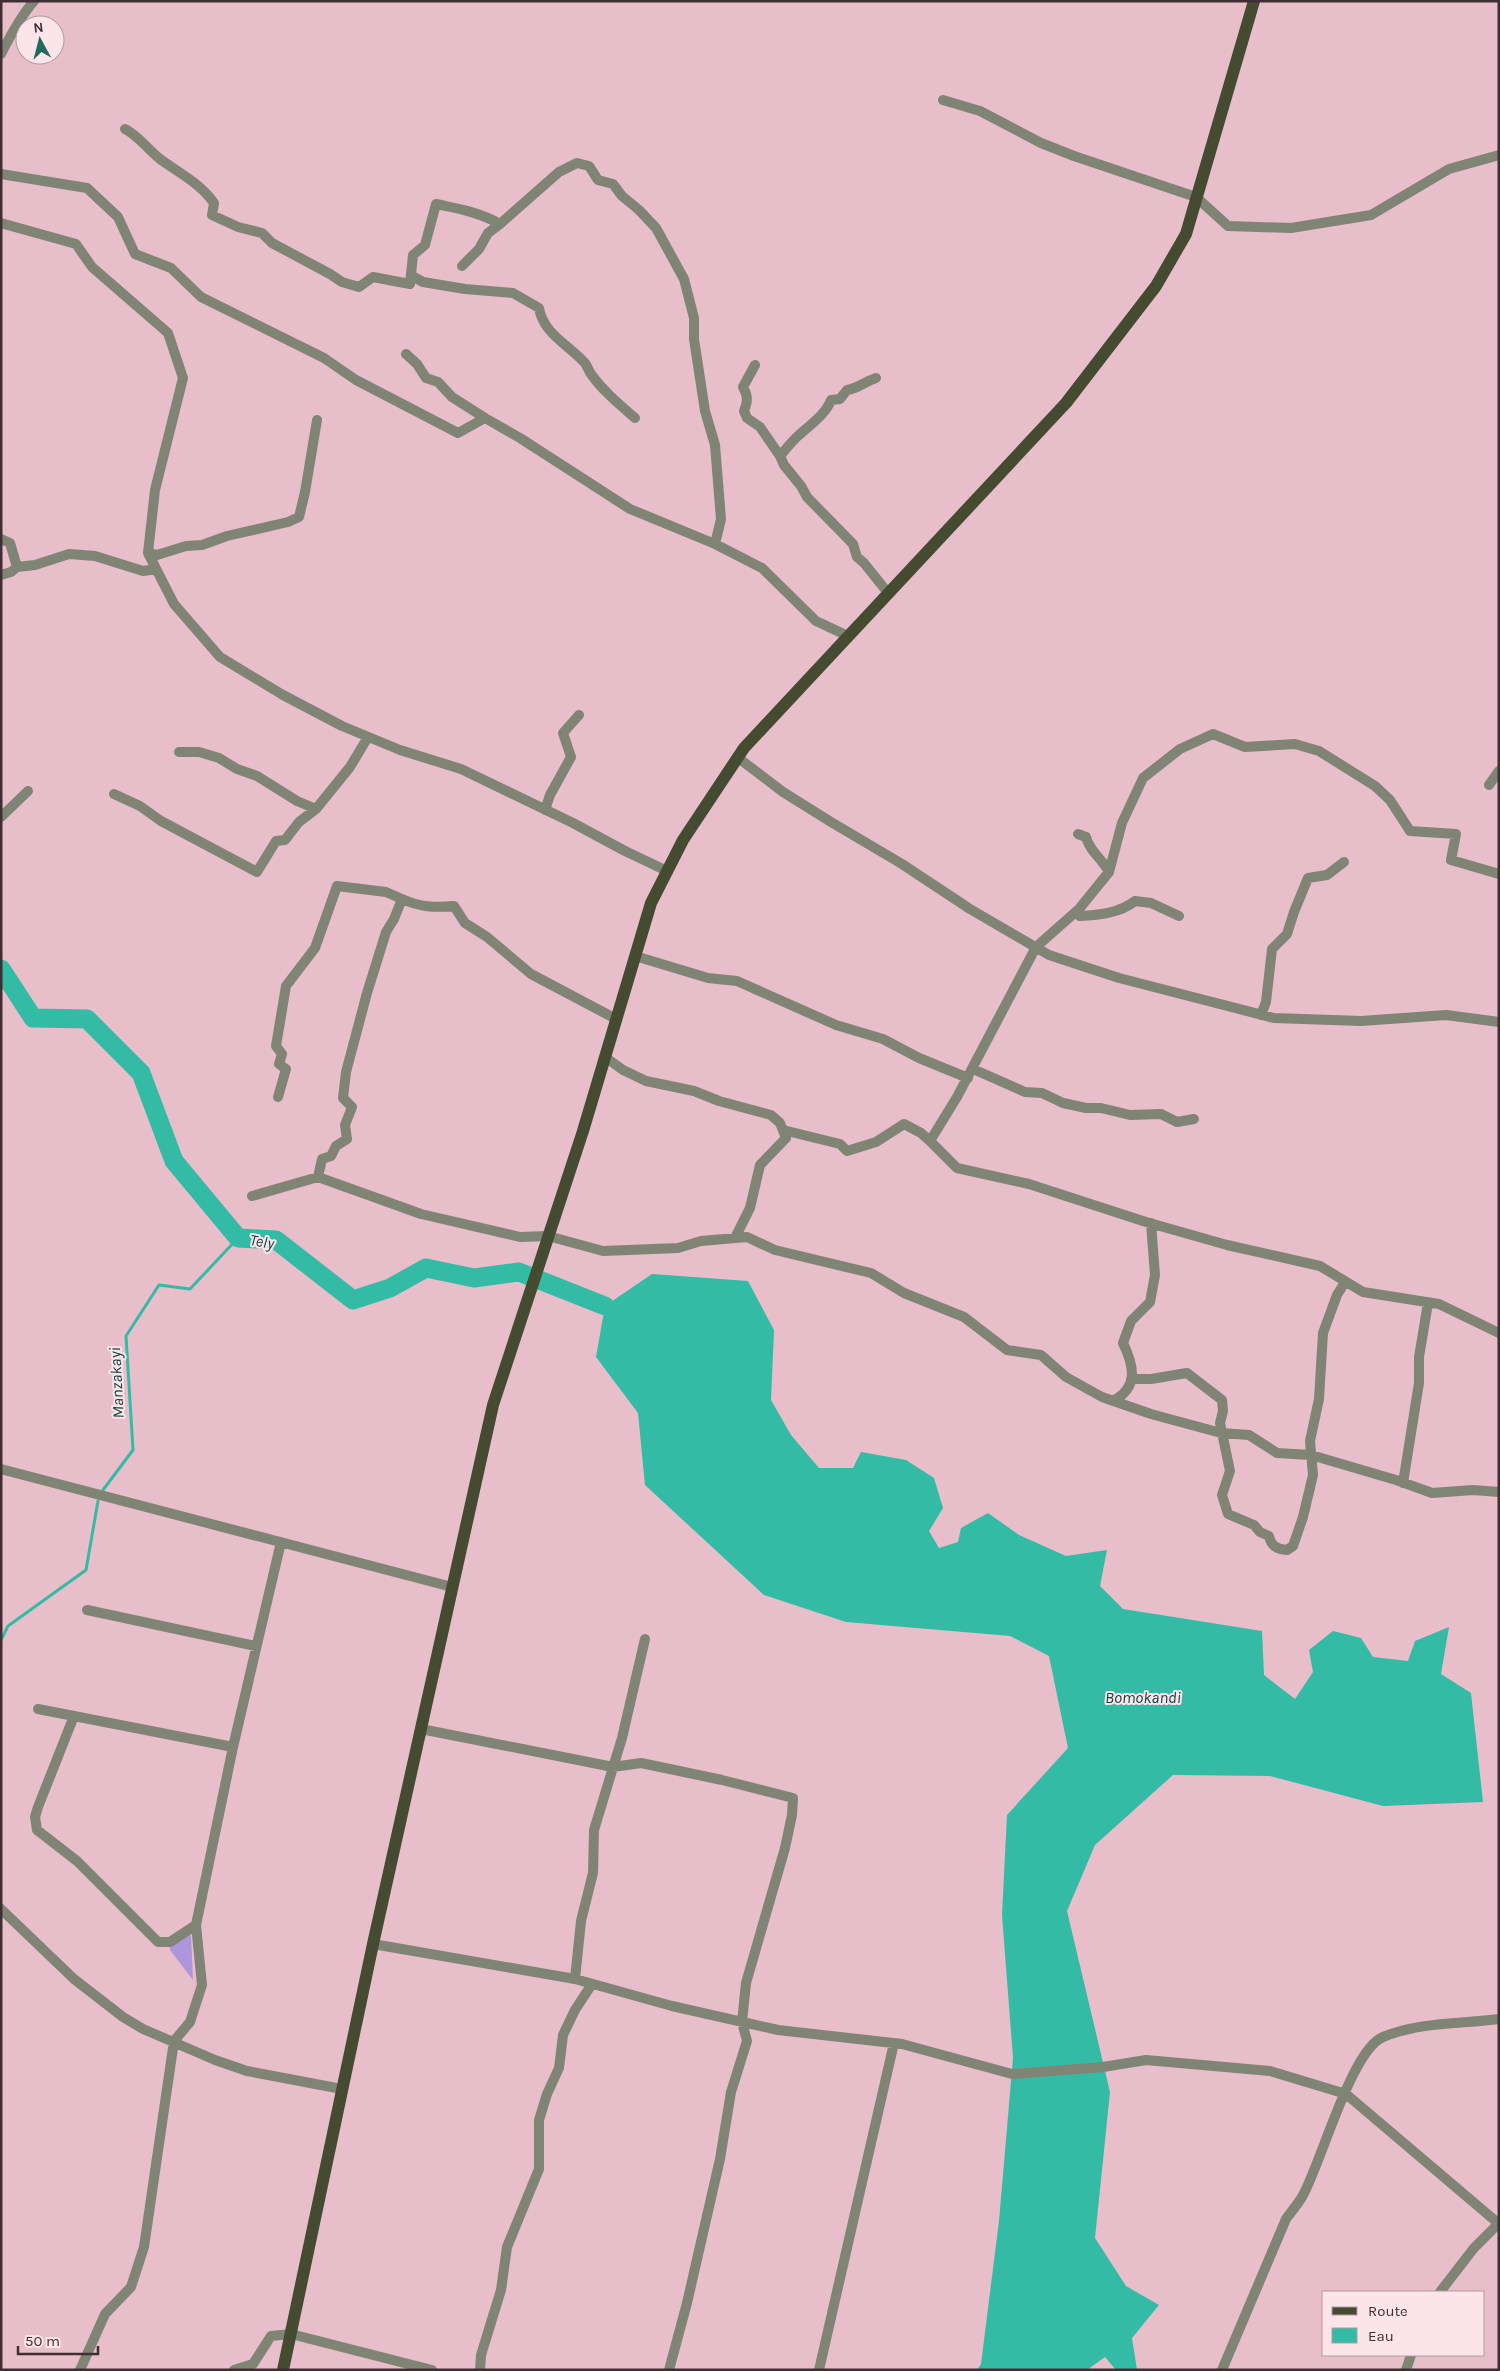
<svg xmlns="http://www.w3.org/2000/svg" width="1500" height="2371" viewBox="0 0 1500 2371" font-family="Karla,sans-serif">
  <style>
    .green { fill: #ad96dc }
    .water { fill: #34bba5 }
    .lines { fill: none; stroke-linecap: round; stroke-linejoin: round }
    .stream { stroke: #34bba5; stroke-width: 3 }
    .river { stroke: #34bba5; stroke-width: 19 }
    .minor { stroke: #808475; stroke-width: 10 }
    .primary { stroke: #454b30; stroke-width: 12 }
    .labels { text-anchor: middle; stroke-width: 4; stroke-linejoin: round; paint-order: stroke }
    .water-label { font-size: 16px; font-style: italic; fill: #0b453c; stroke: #fbe5eb }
  </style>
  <rect width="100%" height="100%" fill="#e7beca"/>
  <path class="green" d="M 191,1935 L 193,1980 L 170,1950 L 170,1944 L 183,1936 Z"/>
  <path class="water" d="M 652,1274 L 748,1281 L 774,1330 L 771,1400 L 791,1435 L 819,1468 L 853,1468 L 861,1452 L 906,1460 L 934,1478 L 943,1508 L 929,1531 L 939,1548 L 958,1542 L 961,1528 L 988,1513 L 1019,1535 L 1066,1556 L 1107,1550 L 1100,1586 L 1123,1609 L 1262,1631 L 1264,1675 L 1295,1699 L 1313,1672 L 1309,1650 L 1333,1631 L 1361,1638 L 1373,1657 L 1408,1661 L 1415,1641 L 1449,1627 L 1441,1674 L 1471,1693 L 1483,1802 L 1383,1806 L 1270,1776 L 1173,1775 L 1095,1845 L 1067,1911 L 1110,2092 L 1095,2238 L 1126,2286 L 1159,2305 L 1132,2338 L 1137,2370 L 1116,2370 L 1105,2357 L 1087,2370 L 977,2370 L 981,2364 L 999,2221 L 1013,2058 L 1002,1915 L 1007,1815 L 1068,1748 L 1049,1656 L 1010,1636 L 846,1622 L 764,1595 L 645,1485 L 638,1413 L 596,1357 L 605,1306 Z"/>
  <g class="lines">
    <path class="stream" d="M 103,1490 L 133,1450 L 126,1336 L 159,1285 L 190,1289 L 238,1238
      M 1,1640 L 8,1626 L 86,1570 L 98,1501"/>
    <path class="river" d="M 1,969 L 33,1018 L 87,1019 L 141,1073 L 174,1161 L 238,1238 L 276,1240 L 353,1300 L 390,1288 L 426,1268 L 474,1278 L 519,1272 L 605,1306"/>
    <path class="minor" d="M 1,54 C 9,38 21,16 34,1
      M 943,100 L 980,111 L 1041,143 L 1074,156 L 1196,197 L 1228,226 L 1291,228 L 1371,215 L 1449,169 L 1499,155
      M 125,129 C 139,136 147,149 160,159 C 179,173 200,183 214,203 L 212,215 L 238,227 L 262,233 L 272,243 L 330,274 L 342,282 L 359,287 L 373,277 L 410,284 L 413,255 L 425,245 L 436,204 C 459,209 479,212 500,224 L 559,172 L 577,163 L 589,166 L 598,180 L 613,184 L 622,196 L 639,210 L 656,228 L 684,279 L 694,318 L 694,339 L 705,411 L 715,445 L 721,519 L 715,544
      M 1,174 L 87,188 L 118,217 L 135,254 L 171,268 L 201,297 L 324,358 L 356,380 L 458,433 L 485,418 L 520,438 L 630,509 L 715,544 L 762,568 L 816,621 L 848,636
      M 1,223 L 76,244 L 92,267 L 168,333 L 183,378 L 155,490 L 148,553 L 174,604 L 220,657 L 283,695 L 342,726 L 400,750 L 461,769 L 573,823 L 625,851 L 667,871
      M 462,266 L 479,249 L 488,233 L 500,224
      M 412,276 L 423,282 L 465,289 L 513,293 L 539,308 C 543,333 567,344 583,361 C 587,364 588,370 591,374 C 603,391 620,405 635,418
      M 406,354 L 417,364 L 426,378 L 438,382 L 452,397 L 485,418
      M 755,365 L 743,387 C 748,396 748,401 744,411 L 747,418 L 760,427 L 780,456 L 784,465 L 801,486 L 807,497 L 853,544 L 857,557 L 864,563 L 888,593
      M 780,456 C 786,449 792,441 799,435 C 810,425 826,414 831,400 L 840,399 L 847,390 C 859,388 864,382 876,378
      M 1,539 L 10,543 L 17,567 L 35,565 L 69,554 L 95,556 L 143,571 L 156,569
      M 148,553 L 157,555 L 186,546 L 202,545 L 227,536 L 288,522 L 299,517 L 305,492 L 317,420
      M 1,575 L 11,572 L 17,567
      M 179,752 L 199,752 L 219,758 L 237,769 L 257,776 L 297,801 L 316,809
      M 737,757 L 783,792 L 831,822 L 902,864 L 970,909 L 1049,955 L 1119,978 L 1274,1018 L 1361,1021 L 1446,1015 L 1499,1022
      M 1489,785 L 1499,771
      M 114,794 L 140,806 L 161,821 L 257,872 L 276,841 L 285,840 L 299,822 L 316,809 L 350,767 L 368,737
      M 545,810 L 550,795 L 571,757 L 563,733 L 579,715
      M 1,817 L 28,791
      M 1078,834 L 1086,837 C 1089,850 1102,859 1109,872
      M 1499,874 L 1451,860 L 1456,834 L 1410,831 L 1390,800 L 1375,786 L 1319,751 L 1295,744 L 1245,747 L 1213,734 L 1180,749 L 1143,778 L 1122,823 L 1109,872 L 1079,909 L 1036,947 L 957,1097 L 930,1141 L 957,1168 L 1029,1184 L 1146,1222 L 1227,1245 L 1320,1266 L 1363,1292 L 1439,1304 L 1499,1333
      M 1079,909 L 1080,916 C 1099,915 1120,913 1135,901 L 1151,903 L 1179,916
      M 635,956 L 708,978 L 737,981 L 836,1025 L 883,1039 L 919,1058 L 968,1078
      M 1261,1015 L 1266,1002 L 1272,949 L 1287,934 L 1294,912 L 1308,878 L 1327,875 L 1344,862
      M 605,1057 L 623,1070 L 646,1081 L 694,1091 L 719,1101 L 771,1115 L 780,1123 L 786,1138 L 760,1165 L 750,1208 L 735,1238
      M 973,1069 L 1025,1092 L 1042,1093 L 1063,1103 L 1086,1108 L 1101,1108 L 1130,1115 L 1161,1114 L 1177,1122 L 1194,1119
      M 278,1097 L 286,1069 L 279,1064 L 282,1054 L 276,1046 L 286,986 L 315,948 L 337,886 L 386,892 L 402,899
      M 783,1130 L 840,1144 L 847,1151 L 876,1142 L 904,1124 L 921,1133 L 930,1141
      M 318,1177 L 322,1159 L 331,1156 L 336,1146 L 347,1139 L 345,1125 L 352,1107 L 343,1098 L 346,1072 L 367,993 L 386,932 L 394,919 L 402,899 C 420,907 434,908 454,906 L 465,923 L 487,937 L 531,974 L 616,1019
      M 252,1196 L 318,1177 L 421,1214 L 520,1237 L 548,1236 L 603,1251 L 678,1248 L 701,1241 L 747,1237 L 775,1250 L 871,1273 L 904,1293 L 964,1317 L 1007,1350 L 1041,1355 L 1066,1377 L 1102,1397 L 1151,1414 L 1221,1433 L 1249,1435 L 1277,1453 L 1311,1455 L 1396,1480 L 1432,1493 L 1473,1490 L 1499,1492
      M 1131,1379 L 1151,1379 L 1187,1373 L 1222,1400 L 1223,1411 L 1220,1423 L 1230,1471 L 1222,1495 L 1228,1514 L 1254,1525 L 1260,1532 L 1269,1536 C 1271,1546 1277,1549 1287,1550 L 1293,1546 L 1303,1517 L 1313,1475 L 1310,1441 L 1319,1399 L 1323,1333 L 1337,1295 L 1345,1282
      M 1113,1401 C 1139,1387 1134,1366 1123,1343 L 1131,1321 L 1150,1302 L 1155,1275 L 1151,1223
      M 1,1469 L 452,1587
      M 1403,1483 L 1419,1383 L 1419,1357 L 1428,1303
      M 87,1610 L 256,1646
      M 38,1709 L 233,1747
      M 74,1716 L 38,1807 L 35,1817 L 37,1830 L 77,1861 L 158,1942 L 170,1942 L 196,1925
      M 421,1729 L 613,1767 L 641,1763 L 722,1780 L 793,1798 L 792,1815 L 785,1848 L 746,1983 L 742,2022 L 747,2041 L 731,2092 L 720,2159 L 687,2303 L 669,2370
      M 1,1909 L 74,1979 L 123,2017 L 143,2029 L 215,2060 L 247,2071 L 342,2089
      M 373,1944 L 575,1979 L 672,2006 L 778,2030 L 902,2044 L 1012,2074 L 1103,2067 L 1146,2060 L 1270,2071 L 1346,2094 L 1499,2224
      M 575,1979 L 581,1921 L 593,1873 L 594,1830 L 622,1738 L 645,1639
      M 1440,2292 L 1474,2248 L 1499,2223
      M 80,2370 L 105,2314 L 131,2287 L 144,2247 L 174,2041 L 190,2022 L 202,1985 L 196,1925 L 233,1747 L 281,1542
      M 234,2370 L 253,2364 L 271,2336 L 291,2334 L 432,2370
      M 480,2370 L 481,2355 L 501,2290 L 507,2247 L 539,2169 L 539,2120 L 547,2094 L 559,2068 L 563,2035 L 575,2010 L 592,1984
      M 819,2370 L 894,2043
      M 1222,2370 L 1286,2219 C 1291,2212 1297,2205 1302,2197 C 1321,2164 1351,2050 1383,2037 C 1419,2022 1461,2024 1499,2019
      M 1406,2370 L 1411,2355"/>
    <path class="primary" d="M 283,2370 L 373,1944 L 493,1405 L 583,1131 L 651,903 L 683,840 L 744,748 L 1066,403 L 1156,286 L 1186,234 L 1254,1"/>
  </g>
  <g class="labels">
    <g class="water-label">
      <text transform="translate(262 1241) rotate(10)" y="6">Tely</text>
      <text transform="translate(116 1383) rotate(-93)" y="6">Manzakayi</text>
      <text x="1143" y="1703">Bomokandi</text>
    </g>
  </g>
  <rect width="1500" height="2371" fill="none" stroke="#3f2e33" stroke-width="5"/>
  <rect x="1322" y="2291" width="162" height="65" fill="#fbe5eb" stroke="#b09ca1"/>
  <rect x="1332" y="2307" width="25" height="8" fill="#454b30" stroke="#b09ca1"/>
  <text x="1368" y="2316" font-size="15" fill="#3f2e33">Route</text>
  <rect x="1332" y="2328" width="25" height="15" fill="#34bba5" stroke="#b09ca1"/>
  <text x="1368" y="2341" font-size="15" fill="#3f2e33">Eau</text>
  <g transform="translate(40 40) rotate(353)"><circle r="24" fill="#fbe5eb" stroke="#b09ca1"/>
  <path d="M0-4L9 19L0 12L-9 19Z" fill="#24695d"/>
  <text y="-8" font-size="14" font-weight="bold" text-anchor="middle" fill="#3f2e33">N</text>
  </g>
  <path d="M18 2346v8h80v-8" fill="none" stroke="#3f2e33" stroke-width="2.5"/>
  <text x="25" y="2346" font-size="15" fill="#3f2e33" stroke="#fbe5eb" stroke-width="4" paint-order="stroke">50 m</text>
</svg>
